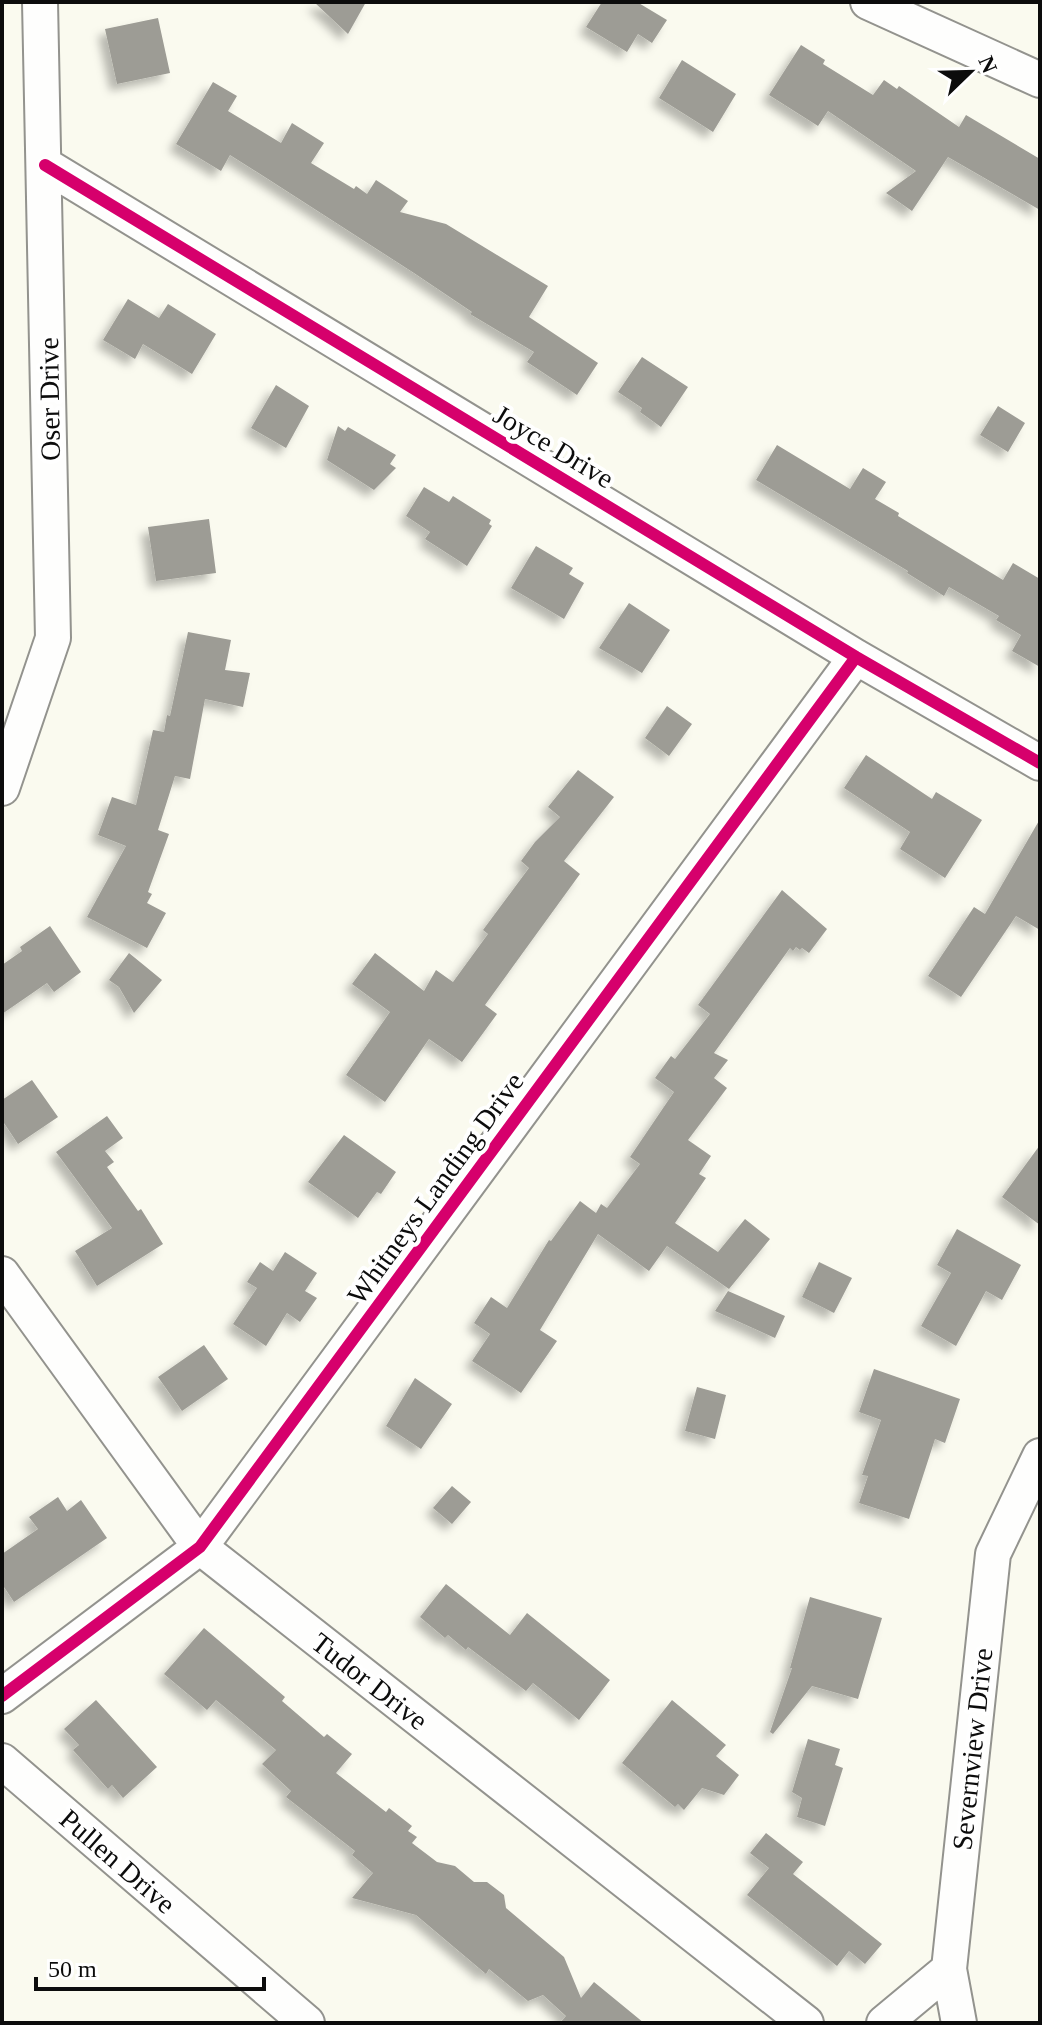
<svg xmlns="http://www.w3.org/2000/svg" width="1042" height="2025" viewBox="0 0 1042 2025" font-family="'Times New Roman',serif">
  <style>
    .building { fill: #9d9c95; filter: url(#shadow) }
    .lines { fill: none; stroke-linecap: round; stroke-linejoin: round }
    .minor-casing { stroke: #93938e; stroke-width: 38 }
    .minor { stroke: #fefefd; stroke-width: 34 }
    .cycleway-casing { stroke: #fff; stroke-width: 17 }
    .cycleway { stroke: #d6006c; stroke-width: 12 }
    .labels { text-anchor: middle; stroke-width: 8; stroke-linejoin: round; paint-order: stroke }
    .street-label { font-size: 28px; fill: #0c0c0c; stroke: #fff }
  </style>
  <defs>
    <filter id="shadow"><feDropShadow dx="-7" dy="7" stdDeviation="4" flood-color="#0004"/></filter>
  </defs>
  <rect width="100%" height="100%" fill="#fafaef"/>
  <path class="building" d="M 314,2 L 366,2 L 348,34 Z
    M 602,2 L 637,2 L 667,20 L 652,43 L 638,34 L 627,52 L 586,27 Z
    M 158,18 L 170,73 L 117,84 L 105,29 Z
    M 801,45 L 825,60 L 823,64 L 873,95 L 884,80 L 897,89 L 899,86 L 959,127 L 966,115 L 1040,159 L 1040,210 L 948,157 L 912,211 L 886,193 L 916,171 L 828,111 L 818,126 L 769,95 Z
    M 682,60 L 736,94 L 713,132 L 659,98 Z
    M 213,82 L 237,96 L 228,111 L 281,143 L 292,123 L 324,143 L 311,163 L 354,189 L 356,186 L 367,194 L 376,180 L 408,201 L 400,212 L 446,224 L 548,286 L 529,317 L 598,363 L 577,395 L 527,362 L 534,352 L 470,314 L 472,312 L 414,273 L 268,179 L 230,155 L 221,171 L 176,144 Z
    M 128,299 L 159,318 L 168,304 L 216,334 L 192,374 L 143,344 L 135,359 L 103,340 Z
    M 642,357 L 688,387 L 661,427 L 640,412 L 642,408 L 618,392 Z
    M 276,385 L 309,406 L 286,448 L 251,428 Z
    M 998,406 L 1025,423 L 1008,452 L 980,435 Z
    M 338,426 L 345,431 L 348,427 L 396,455 L 390,464 L 396,468 L 374,490 L 327,460 Z
    M 777,445 L 850,489 L 863,468 L 886,482 L 875,499 L 899,513 L 898,516 L 1003,580 L 1013,563 L 1040,579 L 1040,667 L 1012,651 L 1021,635 L 996,620 L 999,616 L 949,587 L 944,596 L 907,573 L 908,571 L 756,480 Z
    M 424,487 L 449,502 L 453,496 L 491,520 L 489,524 L 492,526 L 467,566 L 425,539 L 430,532 L 406,516 Z
    M 209,519 L 216,573 L 156,581 L 148,527 Z
    M 536,546 L 573,568 L 569,574 L 584,583 L 564,619 L 511,588 Z
    M 629,603 L 670,630 L 642,673 L 599,648 Z
    M 188,632 L 231,640 L 225,670 L 250,673 L 243,707 L 205,699 L 190,779 L 175,776 L 158,830 L 169,834 L 148,892 L 152,894 L 147,903 L 166,913 L 147,948 L 87,917 L 126,846 L 98,835 L 112,797 L 136,805 L 153,730 L 164,732 L 167,715 L 170,716 Z
    M 667,706 L 692,724 L 669,756 L 645,738 Z
    M 866,755 L 932,799 L 936,792 L 982,820 L 945,878 L 900,849 L 910,832 L 844,788 Z
    M 578,770 L 614,797 L 564,861 L 580,874 L 485,1005 L 497,1014 L 462,1062 L 429,1039 L 385,1102 L 346,1075 L 390,1012 L 352,984 L 375,953 L 424,991 L 436,970 L 453,982 L 488,934 L 483,930 L 529,868 L 521,861 L 535,842 L 560,817 L 548,807 Z
    M 1040,819 L 1040,930 L 1016,916 L 961,997 L 928,976 L 974,907 L 985,914 Z
    M 782,890 L 827,929 L 809,953 L 802,948 L 800,950 L 796,947 L 793,951 L 790,948 L 714,1053 L 728,1060 L 714,1078 L 727,1088 L 688,1140 L 711,1156 L 699,1174 L 706,1178 L 675,1223 L 718,1252 L 745,1219 L 770,1239 L 729,1289 L 667,1246 L 649,1271 L 598,1234 L 540,1330 L 557,1341 L 521,1393 L 472,1361 L 490,1334 L 474,1323 L 491,1297 L 507,1308 L 549,1240 L 551,1241 L 580,1201 L 596,1213 L 601,1204 L 607,1208 L 640,1164 L 630,1157 L 674,1092 L 655,1078 L 671,1056 L 675,1059 L 710,1014 L 698,1005 Z
    M 50,926 L 81,972 L 54,992 L 47,983 L 2,1014 L 2,965 L 22,951 L 20,947 Z
    M 129,953 L 162,980 L 134,1013 L 119,987 L 109,980 Z
    M 32,1080 L 58,1117 L 18,1144 L 2,1120 L 2,1100 Z
    M 107,1116 L 123,1138 L 105,1151 L 114,1162 L 107,1167 L 138,1211 L 141,1209 L 163,1244 L 97,1286 L 75,1251 L 112,1228 L 56,1152 Z
    M 344,1135 L 396,1172 L 381,1194 L 377,1192 L 358,1218 L 308,1182 Z
    M 1040,1145 L 1040,1225 L 1002,1197 Z
    M 957,1229 L 1021,1265 L 1002,1300 L 986,1291 L 956,1346 L 921,1326 L 951,1273 L 937,1265 Z
    M 285,1252 L 317,1273 L 305,1291 L 317,1298 L 300,1322 L 287,1313 L 266,1346 L 233,1324 L 257,1288 L 247,1282 L 260,1262 L 273,1271 Z
    M 819,1262 L 852,1278 L 834,1313 L 802,1297 Z
    M 728,1291 L 785,1316 L 775,1338 L 715,1311 Z
    M 204,1345 L 228,1379 L 182,1411 L 158,1377 Z
    M 874,1369 L 960,1399 L 945,1443 L 935,1439 L 909,1519 L 859,1503 L 868,1476 L 862,1475 L 881,1420 L 859,1412 Z
    M 415,1378 L 452,1404 L 421,1449 L 386,1426 Z
    M 697,1387 L 726,1395 L 715,1439 L 685,1431 Z
    M 452,1486 L 471,1502 L 452,1524 L 433,1508 Z
    M 58,1497 L 67,1511 L 81,1500 L 107,1538 L 14,1602 L 2,1584 L 2,1554 L 38,1529 L 29,1517 Z
    M 446,1584 L 510,1635 L 527,1613 L 610,1680 L 579,1720 L 533,1683 L 526,1691 L 468,1647 L 466,1650 L 448,1635 L 445,1638 L 420,1617 Z
    M 810,1597 L 882,1618 L 858,1699 L 812,1686 L 773,1734 L 770,1732 L 792,1668 L 790,1668 Z
    M 204,1628 L 285,1697 L 282,1701 L 324,1737 L 327,1734 L 352,1754 L 336,1773 L 386,1812 L 389,1808 L 412,1826 L 408,1831 L 417,1837 L 412,1843 L 437,1862 L 455,1866 L 474,1882 L 487,1882 L 504,1895 L 506,1908 L 564,1957 L 581,1998 L 594,1982 L 644,2023 L 560,2023 L 566,2016 L 543,1995 L 528,2001 L 489,1969 L 486,1974 L 416,1915 L 352,1898 L 373,1873 L 352,1855 L 355,1851 L 286,1797 L 291,1791 L 262,1764 L 276,1750 L 216,1700 L 207,1710 L 164,1674 Z
    M 96,1700 L 157,1767 L 123,1798 L 112,1785 L 108,1789 L 73,1750 L 79,1745 L 64,1729 Z
    M 672,1700 L 726,1745 L 716,1756 L 739,1775 L 724,1795 L 702,1788 L 684,1810 L 678,1804 L 675,1807 L 622,1763 Z
    M 808,1739 L 840,1749 L 835,1765 L 843,1768 L 825,1826 L 797,1817 L 802,1798 L 792,1792 Z
    M 766,1833 L 803,1862 L 793,1874 L 882,1944 L 865,1964 L 849,1951 L 837,1966 L 747,1895 L 769,1868 L 750,1853 Z"/>
  <g class="lines">
    <defs>
      <path id="minor" d="M 868,2 L 1040,80
        M 45,165 L 856,657 L 1040,763
        M 2,788 L 53,638 L 40,2
        M 2,1274 L 200,1547 L 806,2023
        M 2,1696 L 200,1547 L 856,657
        M 2,1761 L 307,2023
        M 949,1969 L 959,2023
        M 884,2023 L 949,1969 L 993,1554 L 1040,1456"/>
    </defs>
    <use href="#minor" class="minor-casing"/>
    <use href="#minor" class="minor"/>
    <defs>
      <path id="cycleway" d="M 45,165 L 856,657 L 1040,763
        M 2,1696 L 200,1547 L 856,657"/>
    </defs>
    <use href="#cycleway" class="cycleway-casing"/>
    <use href="#cycleway" class="cycleway"/>
  </g>
  <g class="labels">
    <g class="street-label">
      <text transform="translate(49 399) rotate(-91)" y="10">Oser Drive</text>
      <text transform="translate(554 446) rotate(31)" y="10">Joyce Drive</text>
      <text transform="translate(435 1188) rotate(-54)" y="10">Whitneys Landing Drive</text>
      <text transform="translate(370 1681) rotate(38)" y="10">Tudor Drive</text>
      <text transform="translate(972 1749) rotate(-84)" y="10">Severnview Drive</text>
      <text transform="translate(118 1861) rotate(41)" y="10">Pullen Drive</text>
    </g>
  </g>
  <rect width="1042" height="2025" fill="none" stroke="#0c0c0c" stroke-width="8"/>
  <g transform="translate(970 72) rotate(67)" stroke="#ffffff" stroke-width="6" paint-order="stroke">
  <path d="M0-6L14 30L0 20L-14 30Z" fill="#0c0c0c"/>
  <text y="-12" font-size="22" font-weight="bold" text-anchor="middle" fill="#0c0c0c">N</text>
  </g>
  <path d="M36 1977v12h228v-12" fill="none" stroke="#0c0c0c" stroke-width="4"/>
  <text x="48" y="1977" font-size="24" fill="#0c0c0c" stroke="#ffffff" stroke-width="6" paint-order="stroke">50 m</text>
</svg>
